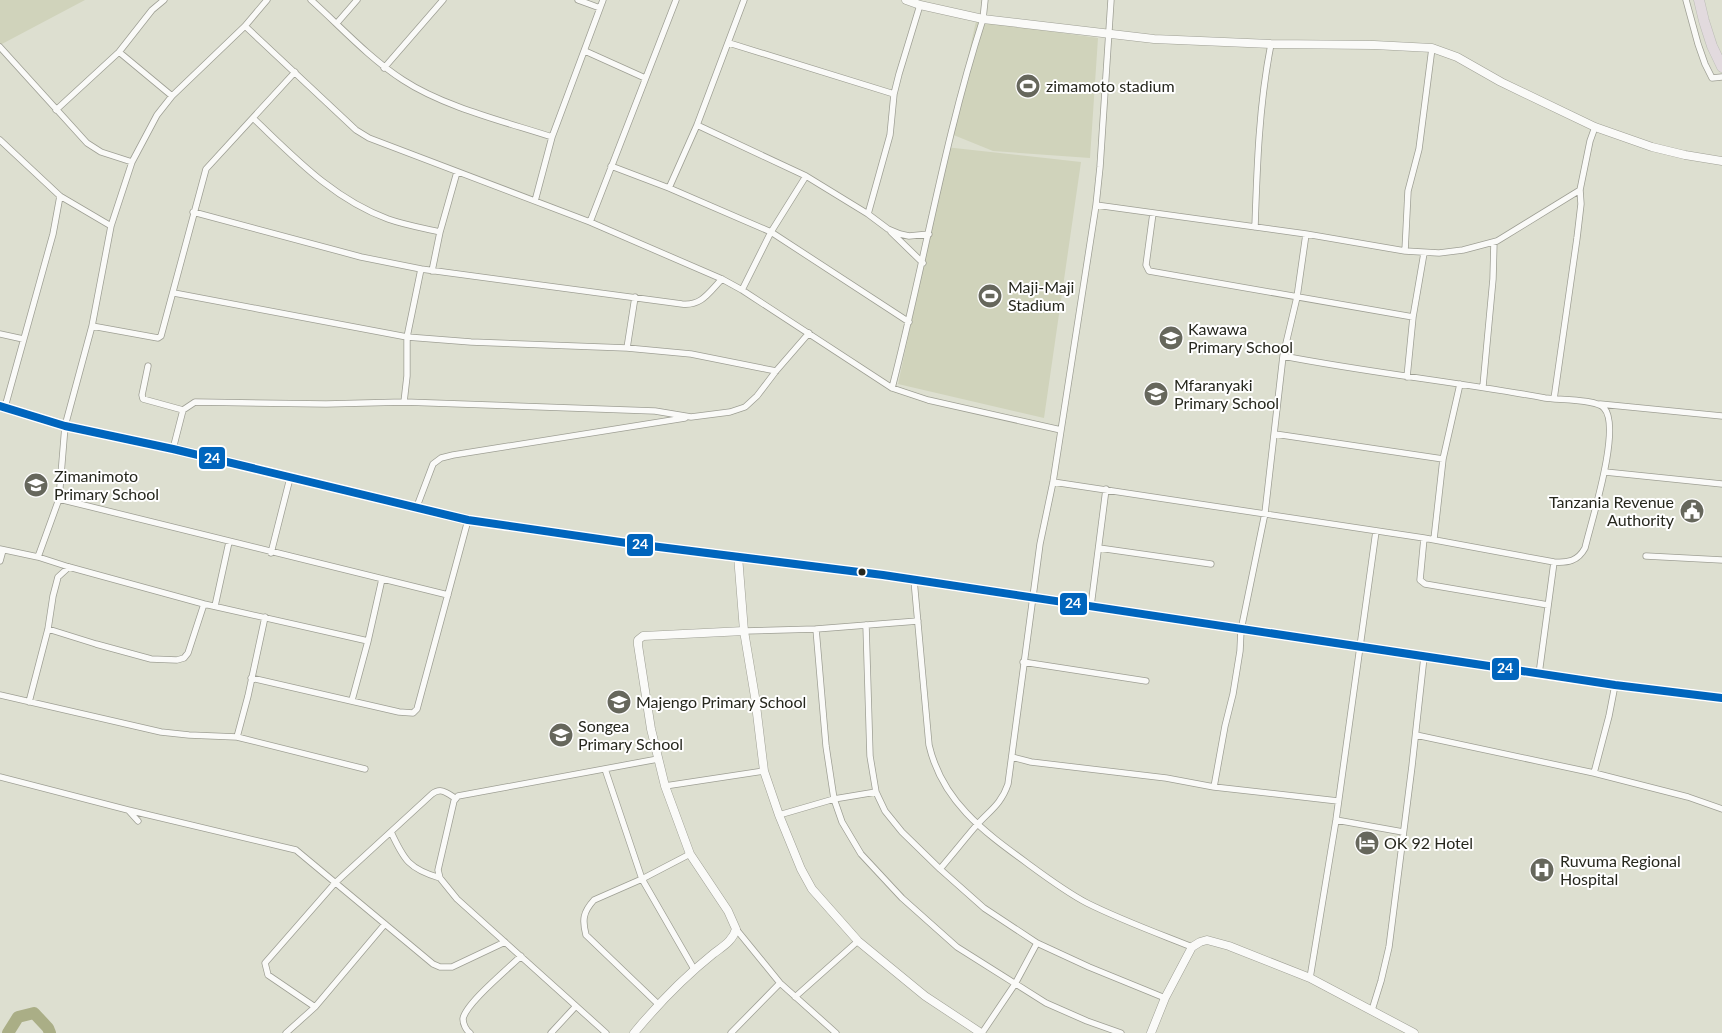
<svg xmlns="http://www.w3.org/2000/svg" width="1722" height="1033" viewBox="0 0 1722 1033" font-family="Lato,sans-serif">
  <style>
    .green { fill: #d0d3bb }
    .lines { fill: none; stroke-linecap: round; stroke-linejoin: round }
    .river { stroke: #aaae86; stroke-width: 12 }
    .street-casing { stroke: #9e9f94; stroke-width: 7 }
    .secondary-casing { stroke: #9e9f94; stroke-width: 9 }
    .highway-casing { stroke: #bbbcb5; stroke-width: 11 }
    .street { stroke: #fafaf8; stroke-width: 5.5 }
    .secondary { stroke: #fafaf8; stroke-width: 8 }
    .highway { stroke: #e2dade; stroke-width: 10 }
    .bus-1-casing { stroke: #fff; stroke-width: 11 }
    .bus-1 { stroke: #0065bd; stroke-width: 8 }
    .bus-dot { fill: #26271d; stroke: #fff; stroke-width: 2 }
    .labels { text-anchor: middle; stroke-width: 4; stroke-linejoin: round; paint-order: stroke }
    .poi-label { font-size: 16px; fill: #26271d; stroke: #fff; text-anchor: start }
    .line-badge { stroke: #fff; stroke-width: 2 }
    .badge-label { font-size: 14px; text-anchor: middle; font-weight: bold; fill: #fff }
  </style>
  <rect width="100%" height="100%" fill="#dddfd0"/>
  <path class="green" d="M 0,0 L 85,0 L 0,45 Z
    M 976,21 L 1098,38 L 1090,158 L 993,151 L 951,134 Z
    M 945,147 L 1081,162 L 1044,418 L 898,384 L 936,207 Z"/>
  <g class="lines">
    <path class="river" d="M 8,1033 L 18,1017 L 34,1013 L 48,1028 L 50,1033"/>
    <defs>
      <path id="street" d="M 311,0 C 341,27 369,58 403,80 C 444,107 506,122 552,137
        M 578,0 L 600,8
        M 1686,0 L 1698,44 L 1705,64 L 1712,78 L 1722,77
        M 337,23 L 357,0
        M 245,26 L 356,130 L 369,138 L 590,222 L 722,279 L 742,290 L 892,388 L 928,400 L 1061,430
        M 729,43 L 894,94
        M 0,47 L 87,143 L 101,152 L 132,162
        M 585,51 L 645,78
        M 119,52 L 172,96
        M 384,68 L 443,0
        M 56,110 L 119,52 L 152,10 L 164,0
        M 253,118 C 294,157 333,199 388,219 C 405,225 423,228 440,232
        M 697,125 L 806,176 L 868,214 L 888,229 L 900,234 L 909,236 L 929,234
        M 0,140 L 60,196 L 111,226
        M 611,166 L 669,188 L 771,232 L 909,322
        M 669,188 L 697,125 L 744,0
        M 535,201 L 552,137 L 603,0
        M 1096,205 L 1306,234 L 1405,251 L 1439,253 L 1463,250 L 1497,241 L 1580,190
        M 193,212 L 361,257 L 421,269 L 682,304 C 702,306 709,292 722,279
        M 1153,213 L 1146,265 L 1149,271 L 1413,317
        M 868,214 L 890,135 L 894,94 L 899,74 L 920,5
        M 590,222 L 676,0
        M 1255,227 C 1257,166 1259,105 1271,44
        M 891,232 L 923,263
        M 1405,251 L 1408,191 L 1419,149 L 1432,48
        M 432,271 L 440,232 L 457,172
        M 742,290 L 771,232 L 806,176
        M 174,293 L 407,337 L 471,342 L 627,348 L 691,354 L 776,371
        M 92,326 L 158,338 L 161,336 L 206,169 L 295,72
        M 0,334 L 23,339
        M 627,348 L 635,297
        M 148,366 L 142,395 L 143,399 L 183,410
        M 1407,377 L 1413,317 L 1424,253
        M 1483,386 L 1493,279 L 1494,242
        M 892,388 C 924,265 944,140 983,19 L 985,0
        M 1554,399 L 1577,238 L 1581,204 L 1580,190 L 1590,141 L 1595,127
        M 404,402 L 407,376 L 407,337 L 421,269
        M 1600,404 L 1722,416
        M 5,407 L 53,234 L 60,196
        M 1275,434 L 1443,459
        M 173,449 L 183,410 L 195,402 L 326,404 L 404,402 L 655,411 L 691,417 L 730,412 L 745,407 L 757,396 L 776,371 L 809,333
        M 1605,472 L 1722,484
        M 1053,482 L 1424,538 L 1554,562 C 1568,563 1578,561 1585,548 C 1591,522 1622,427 1604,408 C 1597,399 1558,400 1545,398 C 1458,382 1370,373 1283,356
        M 59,499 L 448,595
        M 416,509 L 433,464 L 441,458 L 453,455 L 685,418
        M 1424,538 L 1420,580 L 1425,584 L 1548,605
        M 1434,539 L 1443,459 L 1460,384
        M 1099,548 L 1211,564
        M 0,549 L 38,557 L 69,567 L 204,604 L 368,641
        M 271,553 L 290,478
        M 1646,556 L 1722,560
        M 38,557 L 59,499 L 65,426 L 92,326 L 111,226 L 132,162 L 157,115 L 172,96 L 245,26 L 267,0
        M 0,561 L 3,550
        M 914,580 L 929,745 C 942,801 983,831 1027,863 C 1046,877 1066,892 1087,903 C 1121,920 1157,933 1192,947
        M 215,606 L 229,542
        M 1091,606 L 1106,489
        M 866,625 L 870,756 L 876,792 L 885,811 L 902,832 L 940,869 L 984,908 L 1037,943 L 1089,967 L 1165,998
        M 48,629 L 96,644 L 151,659 L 177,660 L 184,658 L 188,653 L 204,604
        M 816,629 L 826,746 L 834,799 L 842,822 L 861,854 L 902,898 L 957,947 L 1046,1003 L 1087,1021 L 1121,1033
        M 744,631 L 816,629 L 918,621
        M 1023,662 L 1146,681
        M 1539,674 L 1554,562
        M 251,678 L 399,712 L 413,713 L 417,709 L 468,520
        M 0,695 L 161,732 L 189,735 L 237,737 L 365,769
        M 352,700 L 368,641 L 382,579
        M 29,702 L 48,629 L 53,596 L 58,577 L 69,567
        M 1416,735 L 1594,773 L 1688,797 L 1722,809
        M 237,737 L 248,696 L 265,617
        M 1012,757 L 1031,762 L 1166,778 L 1214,787 L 1338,801
        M 605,769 L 642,879 L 694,969
        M 1594,773 L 1609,716 L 1615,685
        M 0,777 L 128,810 L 296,850 L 433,964 L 440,967 L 452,967 L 505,942
        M 665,786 L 764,771
        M 1214,787 L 1225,726 L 1233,694 L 1240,651 L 1241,630 L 1265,513 L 1283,356 L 1297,297 L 1306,234
        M 129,811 L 138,821
        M 779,815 L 834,799 L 876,792
        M 1336,820 L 1403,832
        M 391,832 C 404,860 409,869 440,878
        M 940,869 C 952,855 963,841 975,827 C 989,811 1001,805 1008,784 L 1040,544 L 1053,482 L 1096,205 L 1100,167 L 1111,0
        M 736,929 L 780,983 L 836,1033
        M 1310,978 L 1336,820 L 1376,531
        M 795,997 L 858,941
        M 658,1004 L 586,935 C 582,920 583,912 594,900 L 642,879 L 690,854
        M 315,1007 L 268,975 L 265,963 L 335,883 L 432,794 C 441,787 447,793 455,798
        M 1372,1010 L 1381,981 L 1389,947 L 1412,766 L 1424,657
        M 286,1033 L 315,1007 L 385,924
        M 470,1033 C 466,1030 463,1024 463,1019 C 465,1004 509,968 521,956
        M 551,1033 L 576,1006
        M 606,1033 L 457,899 L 440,878 L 438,870 L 454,801 L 458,796 L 658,759
        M 731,1033 L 780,983
        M 982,1033 L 1015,984 L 1037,943"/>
      <path id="secondary" d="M 906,0 L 920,5 L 983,19 L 1154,39 L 1271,44 L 1374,45 L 1432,48 L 1457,57 L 1501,82 L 1595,127 L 1652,147 L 1685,155 L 1722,161
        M 738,556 L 744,631 L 755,697 L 764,771 L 779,815 L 801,869 L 812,889 L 858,941 L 925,996 L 981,1033
        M 634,1033 C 658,1004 683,978 713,954 C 722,947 733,941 736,929 L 728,911 L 690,854 L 665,786 L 651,729 L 638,645 L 638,640 L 643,636 L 744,631
        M 1151,1033 L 1165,998 L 1192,947 L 1200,942 L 1207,940 L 1229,946 L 1310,978 L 1414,1033"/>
      <path id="highway" d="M 1699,0 L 1704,21 L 1712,46 L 1722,67
        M 0,406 L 65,426 L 173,449 L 468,520 L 627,543 L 883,575 L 1615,685 L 1722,698"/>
    </defs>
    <use href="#street" class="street-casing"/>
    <use href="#secondary" class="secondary-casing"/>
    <use href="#highway" class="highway-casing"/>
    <use href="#street" class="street"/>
    <use href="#secondary" class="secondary"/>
    <use href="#highway" class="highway"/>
    <defs>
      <path id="bus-1" d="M 0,406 L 65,426 L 173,449 L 468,520 L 627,543 L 883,575 L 1615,685 L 1722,698"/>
    </defs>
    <use href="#bus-1" class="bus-1-casing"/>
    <use href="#bus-1" class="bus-1"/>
  </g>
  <defs>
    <symbol id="stadium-disc" viewBox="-11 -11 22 22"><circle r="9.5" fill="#66675c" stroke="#fff"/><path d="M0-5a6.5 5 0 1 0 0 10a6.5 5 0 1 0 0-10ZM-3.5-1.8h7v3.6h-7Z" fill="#fff"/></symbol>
    <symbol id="school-disc" viewBox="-11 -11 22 22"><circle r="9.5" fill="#66675c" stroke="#fff"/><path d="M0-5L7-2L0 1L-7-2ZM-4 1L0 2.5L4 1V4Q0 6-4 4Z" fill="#fff"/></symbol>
    <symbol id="civic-disc" viewBox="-11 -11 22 22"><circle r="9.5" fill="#66675c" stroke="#fff"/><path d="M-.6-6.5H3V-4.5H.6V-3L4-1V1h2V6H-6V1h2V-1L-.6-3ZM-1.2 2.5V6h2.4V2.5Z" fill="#fff"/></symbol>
    <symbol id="hotel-disc" viewBox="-11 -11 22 22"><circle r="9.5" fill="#66675c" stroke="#fff"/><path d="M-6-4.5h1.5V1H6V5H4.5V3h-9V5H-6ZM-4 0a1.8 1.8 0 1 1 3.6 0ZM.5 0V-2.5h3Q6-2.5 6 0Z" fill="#fff"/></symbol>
    <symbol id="hospital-disc" viewBox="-11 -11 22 22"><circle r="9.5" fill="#66675c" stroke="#fff"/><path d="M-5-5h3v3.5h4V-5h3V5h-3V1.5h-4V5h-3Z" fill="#fff"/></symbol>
  </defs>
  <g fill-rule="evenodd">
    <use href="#stadium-disc" x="1014" y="72" width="28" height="28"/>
    <use href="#stadium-disc" x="976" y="282" width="28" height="28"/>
    <use href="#school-disc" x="1157" y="324" width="28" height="28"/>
    <use href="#school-disc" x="1142" y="380" width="28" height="28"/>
    <use href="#school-disc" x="22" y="471" width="28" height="28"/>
    <use href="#civic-disc" x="1678" y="497" width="28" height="28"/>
    <use href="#school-disc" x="605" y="688" width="28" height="28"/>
    <use href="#school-disc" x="547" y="721" width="28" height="28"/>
    <use href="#hotel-disc" x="1353" y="829" width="28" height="28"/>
    <use href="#hospital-disc" x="1528" y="856" width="28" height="28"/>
  </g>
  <circle class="bus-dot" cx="862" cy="572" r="4.5"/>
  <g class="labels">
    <g class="poi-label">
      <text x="1046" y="92">zimamoto stadium</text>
      <text x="1008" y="293">Maji-Maji<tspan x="1008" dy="18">Stadium</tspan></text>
      <text x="1188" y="335">Kawawa<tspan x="1188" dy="18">Primary School</tspan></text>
      <text x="1174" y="391">Mfaranyaki<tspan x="1174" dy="18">Primary School</tspan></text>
      <text x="54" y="482">Zimanimoto<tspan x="54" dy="18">Primary School</tspan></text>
      <text x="1674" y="508" text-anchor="end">Tanzania Revenue<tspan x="1674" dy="18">Authority</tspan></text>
      <text x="636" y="708">Majengo Primary School</text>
      <text x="578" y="732">Songea<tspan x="578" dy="18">Primary School</tspan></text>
      <text x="1384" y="849">OK 92 Hotel</text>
      <text x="1560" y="867">Ruvuma Regional<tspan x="1560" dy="18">Hospital</tspan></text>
    </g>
  </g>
  <g class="line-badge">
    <rect x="198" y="446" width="28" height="24" rx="5" fill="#0065bd"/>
    <rect x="626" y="533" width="28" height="24" rx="5" fill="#0065bd"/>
    <rect x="1059" y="592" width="29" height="24" rx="5" fill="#0065bd"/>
    <rect x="1491" y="657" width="29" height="24" rx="5" fill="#0065bd"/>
  </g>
  <g class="badge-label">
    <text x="212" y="463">24</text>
    <text x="640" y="549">24</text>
    <text x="1073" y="608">24</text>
    <text x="1505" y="673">24</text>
  </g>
</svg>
